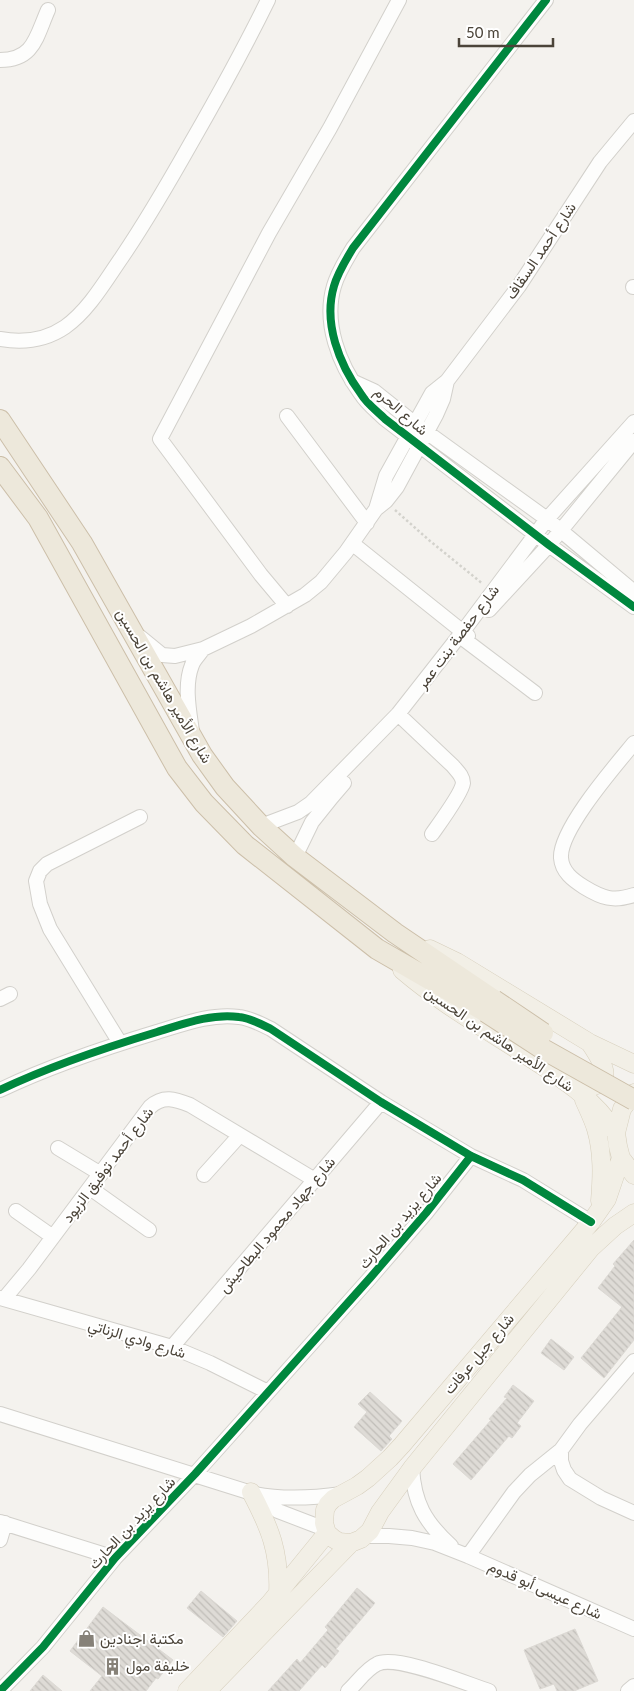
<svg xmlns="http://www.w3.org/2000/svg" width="634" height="1691" viewBox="0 0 634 1691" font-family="Lato,Vazirmatn,sans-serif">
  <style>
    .building { fill: url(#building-back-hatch); stroke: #dcd9d4 }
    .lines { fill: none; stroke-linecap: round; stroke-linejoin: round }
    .minor-casing { stroke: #d2d0cb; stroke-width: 16 }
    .major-casing { stroke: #d6cebb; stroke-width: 19 }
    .highway-casing { stroke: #ccbfa9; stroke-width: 22 }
    .path { stroke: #d3d2cc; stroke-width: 2.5; stroke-dasharray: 2.5 2.5; stroke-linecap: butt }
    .minor { stroke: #fdfdfc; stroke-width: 14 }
    .major { stroke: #f2efe6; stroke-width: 18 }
    .highway { stroke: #ede8db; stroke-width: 20 }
    .highway-bridge-casing { stroke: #ccbfa9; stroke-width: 22; stroke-linecap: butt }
    .highway-bridge { stroke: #ede8db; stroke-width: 20 }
    .cycleway-casing { stroke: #fff; stroke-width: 11 }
    .cycleway { stroke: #00873e; stroke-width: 8 }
    .labels { text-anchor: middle; stroke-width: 4; stroke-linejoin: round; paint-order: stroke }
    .street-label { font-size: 15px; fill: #4b4439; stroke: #fff }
    .poi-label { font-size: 15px; fill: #4b4439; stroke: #fff; text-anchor: start }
  </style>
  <defs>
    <pattern id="building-back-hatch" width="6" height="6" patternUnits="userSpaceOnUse" patternTransform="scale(1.25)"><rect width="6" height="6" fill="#dedbd6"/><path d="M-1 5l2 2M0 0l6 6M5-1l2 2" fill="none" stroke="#c0bdb8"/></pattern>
  </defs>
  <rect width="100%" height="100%" fill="#f4f2ee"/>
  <path class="building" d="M 634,1240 L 634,1340 L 604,1378 L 581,1358 L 622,1307 L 598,1288 L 615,1266 L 613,1264 Z
    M 551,1339 L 574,1357 L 564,1370 L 541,1353 Z
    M 513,1385 L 534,1401 L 517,1423 L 521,1426 L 512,1438 L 509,1436 L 471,1480 L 453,1464 L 491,1420 L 489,1419 L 507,1398 L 504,1397 Z
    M 370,1392 L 402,1421 L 389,1436 L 392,1439 L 381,1451 L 354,1427 L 367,1412 L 358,1404 Z
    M 357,1588 L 375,1603 L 336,1649 L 339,1651 L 325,1668 L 322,1665 L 299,1691 L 268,1691 L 297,1659 L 300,1663 L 328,1630 L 325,1627 Z
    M 201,1591 L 237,1621 L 223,1637 L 187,1608 Z
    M 103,1607 L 173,1660 L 158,1679 L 156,1678 L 146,1691 L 90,1691 L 102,1676 L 70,1651 Z
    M 575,1629 L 598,1681 L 574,1691 L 557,1691 L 554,1684 L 540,1689 L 524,1650 Z
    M 43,1675 L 62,1691 L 30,1691 Z"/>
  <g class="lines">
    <defs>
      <path id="minor" d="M 546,0 L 353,248 C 346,260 338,272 334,286 C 323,323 339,364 361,394 C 367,404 377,411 385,419 L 549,545 L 634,607
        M 0,60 C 34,60 36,37 48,10
        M 633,287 L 634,287
        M 0,339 C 23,343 46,340 65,327 C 89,310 106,280 122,257 C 147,220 169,182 191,143 C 218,96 244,49 268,0
        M 352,381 L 374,391 L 414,423 L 547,519 L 634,592
        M 287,416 L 367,523
        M 376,509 L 386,476 L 432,393 L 447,381 L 519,286 L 600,162 L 634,121
        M 353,544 L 468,636
        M 287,606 L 261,575 L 160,439 L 269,233 L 330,128 L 399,0
        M 489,610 L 549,545 L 634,441
        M 140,637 L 162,655 L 175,656 L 203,649 L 251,626 L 305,595 L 321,582 L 346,552 L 376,509 L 386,501 L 397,487 L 436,415 L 443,399 L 447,381
        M 465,640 L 535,693
        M 398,714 L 453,766 C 457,771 463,776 463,783 C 462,793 439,824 432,834
        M 192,731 C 189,710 184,685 192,665 C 194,659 200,654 203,649
        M 634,743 C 616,765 559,830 561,858 C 562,872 573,880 584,887 C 602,898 613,902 634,895
        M 261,826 L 298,812 L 311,803 L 398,714 L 467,626 L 547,519 L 634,422
        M 295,857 L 312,822 L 332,797 L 344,783
        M 0,999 L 10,994
        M 120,1043 L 50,929 L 40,904 L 36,881 L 40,871 L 47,864 L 140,817
        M 0,1090 C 50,1066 104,1048 157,1032 C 183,1024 212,1013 239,1017 C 250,1018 261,1024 271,1029 L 381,1102 L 471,1156 L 523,1180 L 591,1222
        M 58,1148 L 101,1174
        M 204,1175 L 240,1135
        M 90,1188 L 149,1230
        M 16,1211 L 53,1237
        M 0,1298 L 172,1347 L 210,1363 L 268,1392
        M 4,1299 L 29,1269 L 150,1107 C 163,1095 175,1099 190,1105 L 315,1180
        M 172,1347 L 381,1102
        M 634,1361 L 580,1424 L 561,1450 L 561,1461 L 564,1470 L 570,1479 L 601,1498 L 634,1513
        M 0,1414 L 255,1494 C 284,1500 313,1498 342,1494
        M 412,1468 C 414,1503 425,1522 451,1546
        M 255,1494 L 278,1511 L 325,1529
        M 0,1522 L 115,1558
        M 366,1536 L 389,1536 L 412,1538 L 435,1543 L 468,1556 L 634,1629
        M 0,1540 L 5,1523
        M 468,1556 L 514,1492 L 530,1475 L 561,1450
        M 0,1691 L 43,1647 L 115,1558 L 195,1474 L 370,1278 L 426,1213 L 471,1156
        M 348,1691 C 357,1683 366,1669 377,1664 C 396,1654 467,1684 489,1691
        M 628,1691 L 634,1686"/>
      <path id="major" d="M 430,949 L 457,962 L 590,1043 L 634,1064
        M 402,970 C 438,1001 479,1025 518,1050 C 555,1074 593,1096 616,1133
        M 590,1043 C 599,1058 617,1080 591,1087
        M 634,1093 L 622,1109 L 616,1133 L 618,1146 L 621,1158 L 634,1175
        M 584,1100 C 588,1109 593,1119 596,1129 C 603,1153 602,1177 600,1201
        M 621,1158 L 607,1199 L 591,1222 L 402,1445 L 390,1458 L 368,1478 L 357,1486 L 333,1499 L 328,1504 L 325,1510 L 324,1523 L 327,1533 L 334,1539 L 339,1542 L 351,1543 L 361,1539 L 370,1531 L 380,1512 L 412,1468 L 591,1248 L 615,1226 L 634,1213
        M 251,1492 C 270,1528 280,1552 278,1594
        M 187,1691 L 270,1603 L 327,1533
        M 207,1691 L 351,1543"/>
      <path id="highway" d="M 0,420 L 82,543 L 202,755 L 225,787 L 261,826 L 295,857 L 395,933 L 494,1000
        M 0,467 L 38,518 L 177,768 L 204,803 L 245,845 L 377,949 L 486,1012"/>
    </defs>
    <use href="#minor" class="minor-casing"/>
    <use href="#major" class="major-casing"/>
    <use href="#highway" class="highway-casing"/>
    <path class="path" d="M 395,510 L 430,541 L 483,584"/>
    <use href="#minor" class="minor"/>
    <use href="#major" class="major"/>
    <use href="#highway" class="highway"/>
    <defs>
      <path id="highway-bridge" d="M 494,1000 L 543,1033
        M 486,1012 L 543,1049 L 634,1100"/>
    </defs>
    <use href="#highway-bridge" class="highway-bridge-casing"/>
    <use href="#highway-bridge" class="highway-bridge"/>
    <defs>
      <path id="cycleway" d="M 546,0 L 353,248 C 346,260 338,272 334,286 C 323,323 339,364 361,394 C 367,404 377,411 385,419 L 549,545 L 634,607
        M 0,1090 C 50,1066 104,1048 157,1032 C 183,1024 212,1013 239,1017 C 250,1018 261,1024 271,1029 L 381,1102 L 471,1156 L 523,1180 L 591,1222
        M 0,1691 L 43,1647 L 115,1558 L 195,1474 L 370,1278 L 426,1213 L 471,1156"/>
    </defs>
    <use href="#cycleway" class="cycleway-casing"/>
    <use href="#cycleway" class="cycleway"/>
  </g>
  <defs>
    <symbol id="shop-bare" viewBox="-9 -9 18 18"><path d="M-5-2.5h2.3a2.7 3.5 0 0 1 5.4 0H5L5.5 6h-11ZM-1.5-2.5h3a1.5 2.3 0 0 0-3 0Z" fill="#868178" stroke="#fff" stroke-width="2.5" paint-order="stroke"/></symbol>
    <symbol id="building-bare" viewBox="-9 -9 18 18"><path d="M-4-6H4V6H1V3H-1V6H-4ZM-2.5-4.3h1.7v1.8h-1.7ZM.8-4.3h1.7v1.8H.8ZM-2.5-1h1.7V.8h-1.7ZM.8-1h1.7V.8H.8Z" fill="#868178" stroke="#fff" stroke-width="2.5" paint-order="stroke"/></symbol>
  </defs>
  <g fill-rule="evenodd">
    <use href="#shop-bare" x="74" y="1626" width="25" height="25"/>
    <use href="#building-bare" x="100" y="1654" width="25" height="25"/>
  </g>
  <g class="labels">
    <g class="street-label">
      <text transform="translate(541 251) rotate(-56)" y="5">شارع أحمد السقاف</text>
      <text transform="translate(401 411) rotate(41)" y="5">شارع الحرم</text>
      <text transform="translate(458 637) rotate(-53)" y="5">شارع حفصة بنت عمر</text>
      <text transform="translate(164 686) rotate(60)" y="5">شارع الأمير هاشم بن الحسين</text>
      <text transform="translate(499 1039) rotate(34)" y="5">شارع الأمير هاشم بن الحسين</text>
      <text transform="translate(108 1165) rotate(-53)" y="5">شارع أحمد توفيق الزيود</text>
      <text transform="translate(400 1221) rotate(-50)" y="5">شارع يزيد بن الحارث</text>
      <text transform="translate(277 1225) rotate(-50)" y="5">شارع جهاد محمود البطاحيش</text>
      <text transform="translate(137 1339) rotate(17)" y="5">شارع وادي الزناتي</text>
      <text transform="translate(479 1354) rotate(-50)" y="5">شارع جبل عرفات</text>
      <text transform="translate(132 1523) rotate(-47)" y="5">شارع يزيد بن الحارث</text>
      <text transform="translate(545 1590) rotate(24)" y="5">شارع عيسى أبو قدوم</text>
    </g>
    <g class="poi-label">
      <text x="100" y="1644">مكتبة اجنادين</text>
      <text x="126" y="1671">خليفة مول</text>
    </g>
  </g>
  <path d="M459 38v8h94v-8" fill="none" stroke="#4b4439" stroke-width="2.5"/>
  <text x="466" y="38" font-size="15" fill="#4b4439" stroke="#ffffff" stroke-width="4" paint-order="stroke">50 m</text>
</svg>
